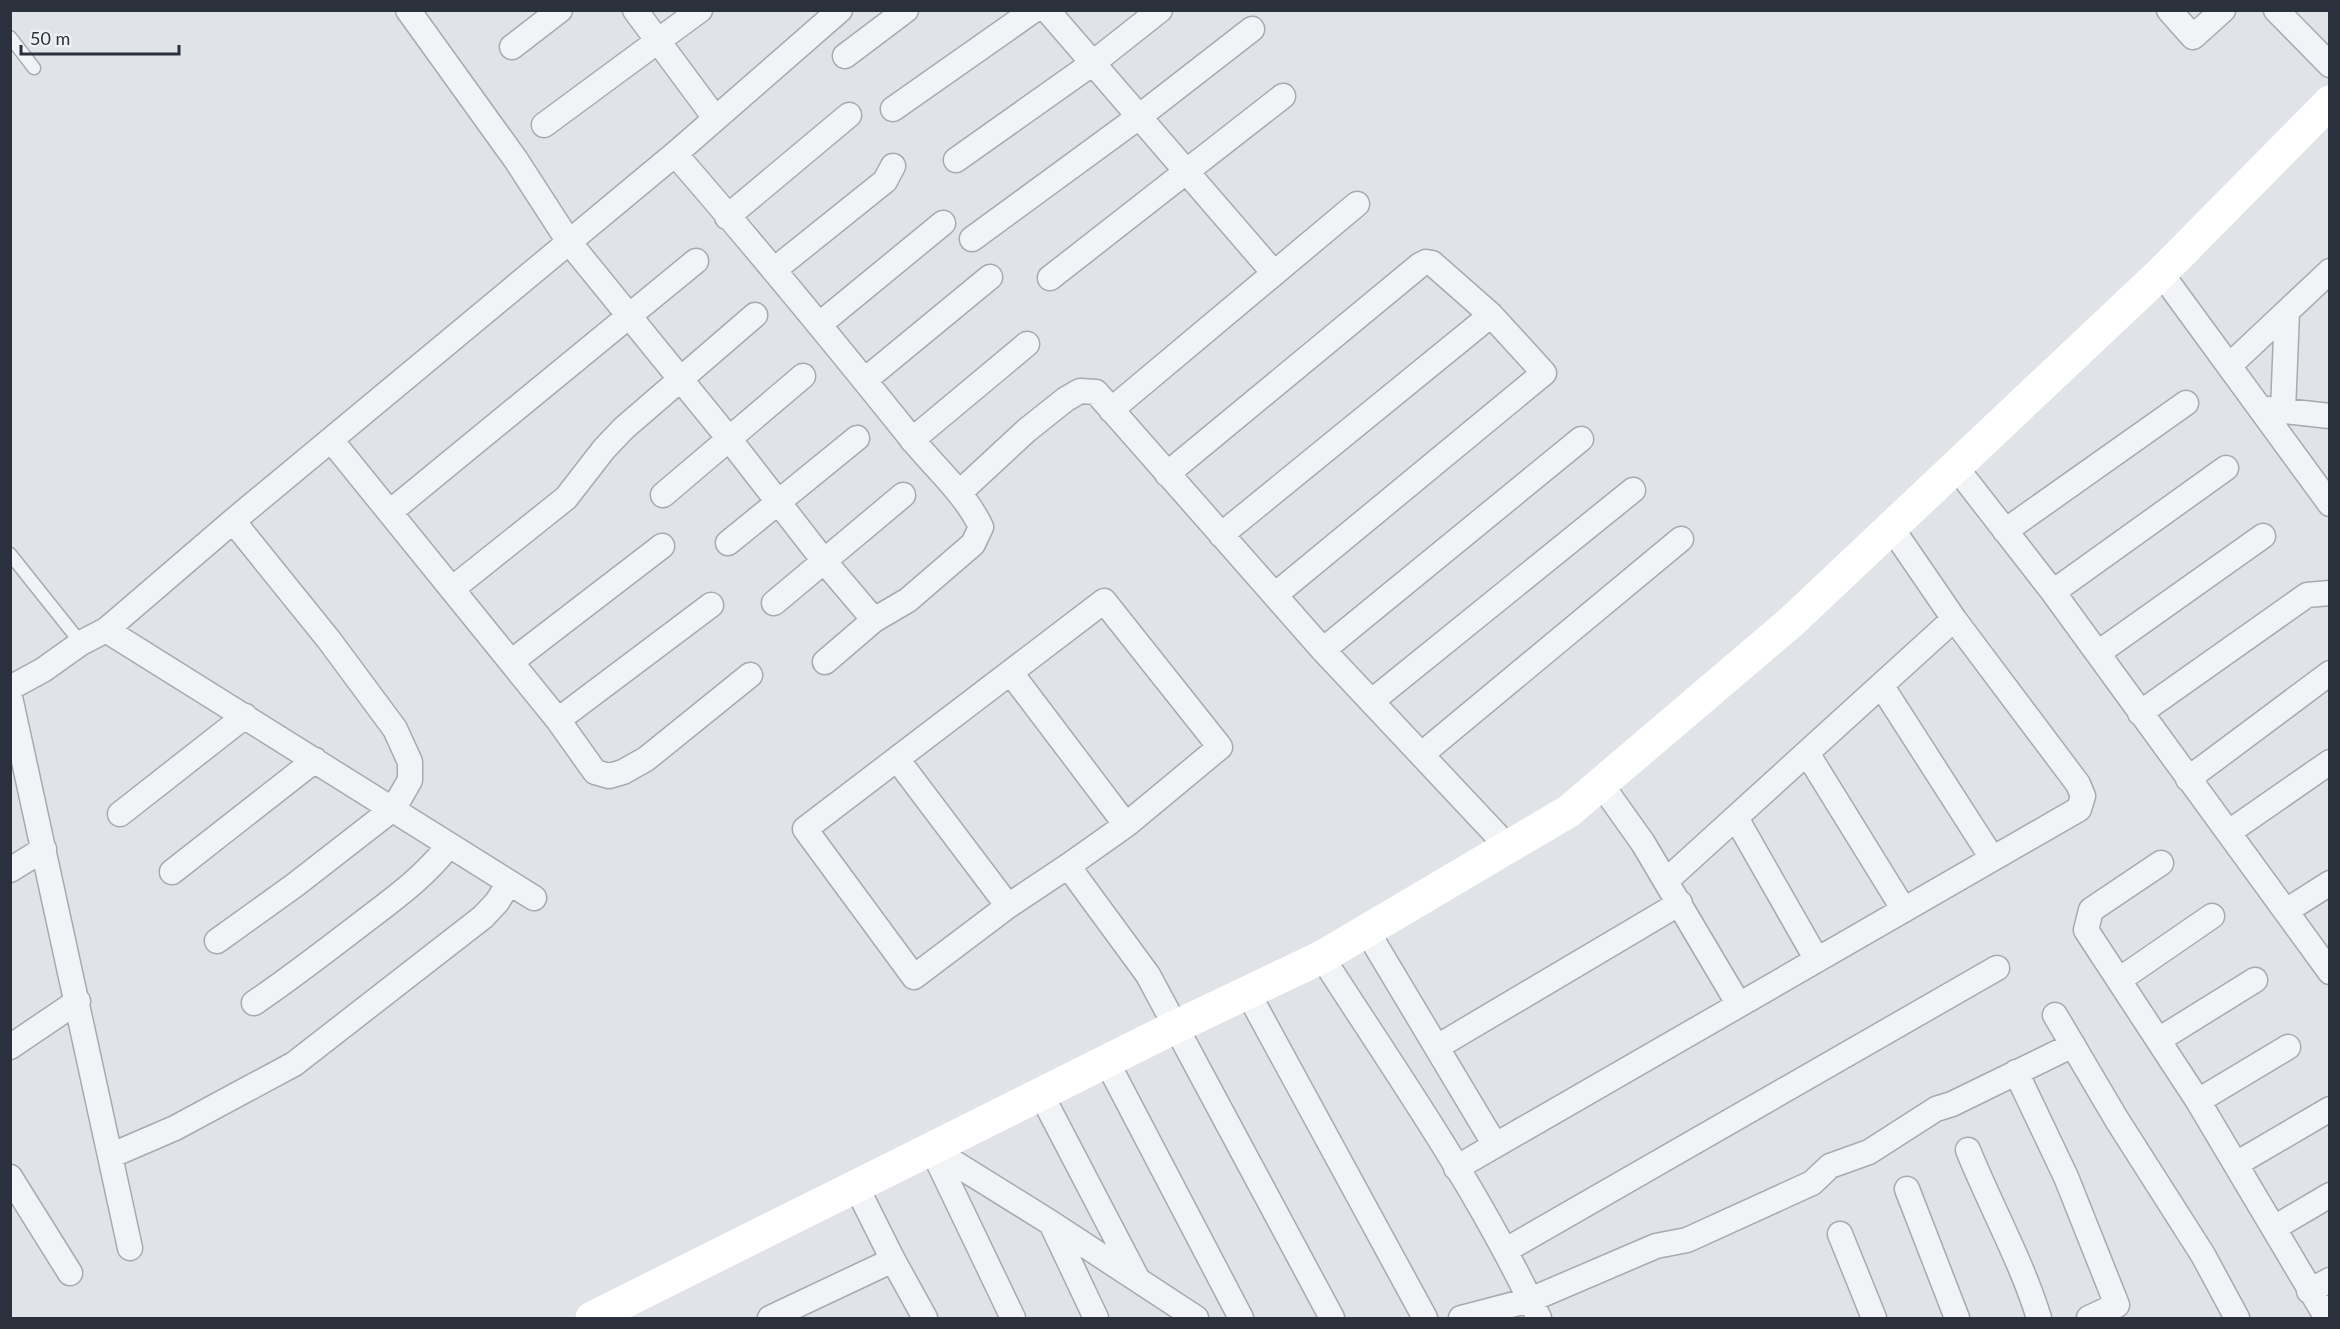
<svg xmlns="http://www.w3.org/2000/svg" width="2340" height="1329" viewBox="0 0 2340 1329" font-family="Lato,sans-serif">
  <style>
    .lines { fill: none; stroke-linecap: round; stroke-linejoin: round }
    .lane-casing { stroke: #a6aab1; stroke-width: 15 }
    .street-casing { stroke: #a6aab1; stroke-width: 27 }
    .lane { stroke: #f2f3f6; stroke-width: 12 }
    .street { stroke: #f2f3f6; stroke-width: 24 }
    .secondary { stroke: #fff; stroke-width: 33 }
  </style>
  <rect width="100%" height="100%" fill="#e0e3e7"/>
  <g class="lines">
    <defs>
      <path id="lane" d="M 10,37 L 34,68
        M 10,554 L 81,643"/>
      <path id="street" d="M 408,10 L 516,160 L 569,242 L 730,440 L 824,561 L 874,620 L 908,600 L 973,544 L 981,527 C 965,493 935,468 911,438 C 834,342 756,247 675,154
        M 635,10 L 715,118
        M 1047,10 L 1274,273
        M 2169,10 L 2193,37 L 2223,10
        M 2276,10 L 2330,65
        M 512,47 L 560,10
        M 845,56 L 906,10
        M 893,109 L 1034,10
        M 544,125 L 700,10
        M 956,160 L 1093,63 L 1160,10
        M 727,217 L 849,115
        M 972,239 L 1140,116 L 1252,29
        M 774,270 L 885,181 L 893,166
        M 2161,273 L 2330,504
        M 1050,278 L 1283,96
        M 820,324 L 943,223
        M 2229,366 L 2330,271
        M 865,380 L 990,277
        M 2267,409 L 2330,416
        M 1111,410 L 1357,204
        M 2283,411 L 2287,312
        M 331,440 L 558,720 L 595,772 L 609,776 L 623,772 L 646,759 L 750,675
        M 912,440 L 1027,344
        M 1955,466 L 2053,592 L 2330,972
        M 1167,474 L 1420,265 L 1426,262 L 1432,263 L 1491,315 L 1544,373 L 1275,595
        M 959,493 L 1027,430 L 1066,399 L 1080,391 L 1096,392 L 1323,650
        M 663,495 L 803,376
        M 390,512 L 696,261
        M 2005,531 L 2186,403
        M 1221,535 L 1491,315
        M 728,543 L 857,438
        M 452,589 L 566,498 L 604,449 L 624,428 L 755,315
        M 2053,592 L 2226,468
        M 774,603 L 903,495
        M 106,630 L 534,898
        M 2098,653 L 2263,536
        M 511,662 L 662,546
        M 825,662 L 874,620
        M 1011,673 L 1126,825
        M 1881,685 L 1992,858
        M 10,688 L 43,670 L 81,643 L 106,630 L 233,521 L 675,154 L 840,10
        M 10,697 L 110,1156 L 175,1128 L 294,1064 L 483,917 L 497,902 L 509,883
        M 1372,701 L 1633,490
        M 2140,713 L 2307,595 L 2330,593
        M 558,720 L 711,605
        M 1807,753 L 1904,910
        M 1422,754 L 1681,539
        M 897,759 L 1008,906
        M 2188,779 L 2330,673
        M 1601,784 L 1643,843 L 1739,1005
        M 120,814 L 245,716
        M 1736,818 L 1817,960
        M 2229,832 L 2330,762
        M 1508,847 L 1323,650 L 1581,439
        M 2161,863 L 2091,910 L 2086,930 L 2198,1101 L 2327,1318
        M 1068,866 L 1008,906 L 914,977 L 805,829 L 1104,601 L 1220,747 L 1126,825 L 1068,866 L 1148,975 L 1332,1318
        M 10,870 L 44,849
        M 172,872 L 315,760
        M 1667,880 L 1954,619
        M 2286,911 L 2330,883
        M 1367,931 L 1495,1145
        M 217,941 L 295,885 L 394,808 L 410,780 L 410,762 L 395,729 L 329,640 L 233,521
        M 1322,957 C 1394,1069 1472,1180 1530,1300 L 1461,1318
        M 2119,980 L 2212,916
        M 1248,993 L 1425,1318
        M 254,1003 C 294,976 332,946 370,917 C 399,895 427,874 449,845
        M 2055,1015 L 2117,1120 L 2203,1255 L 2237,1318
        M 2160,1039 L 2255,980
        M 10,1047 L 78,1001
        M 1437,1047 L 1680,903
        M 1107,1062 L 1241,1318
        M 2016,1072 L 2066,1177 L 2117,1305 L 2089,1318
        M 1041,1094 L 1137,1278
        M 2198,1101 L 2288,1047
        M 932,1149 L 1051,1223 L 1196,1318
        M 932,1149 L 1013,1318
        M 1968,1150 C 1991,1207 2021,1260 2039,1318
        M 110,1156 L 130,1248
        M 2236,1164 L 2330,1109
        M 1456,1168 L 2079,809 L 2083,796 L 2078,784 L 1954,619 L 1891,527
        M 10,1177 L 70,1273
        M 1907,1189 L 1957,1318
        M 1051,1223 L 1096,1318
        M 2274,1228 L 2330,1195
        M 1840,1234 L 1874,1318
        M 1506,1250 L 1997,968
        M 893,1260 L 925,1318
        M 2309,1291 L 2330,1280
        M 770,1318 L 893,1260 L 856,1186
        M 1539,1318 L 1530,1300 L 1656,1246 L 1687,1240 L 1812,1183 L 1830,1166 L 1869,1152 L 1936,1109 L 1952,1104 L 2073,1045"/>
    </defs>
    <use href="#lane" class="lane-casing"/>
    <use href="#street" class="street-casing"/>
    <use href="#lane" class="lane"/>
    <use href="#street" class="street"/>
    <path class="secondary" d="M 592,1318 L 1175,1027 L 1322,957 L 1569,811 L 1791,622 L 2161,273 L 2330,102"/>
  </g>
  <rect width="2340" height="1329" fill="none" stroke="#2a313d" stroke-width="24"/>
  <path d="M21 45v9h158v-9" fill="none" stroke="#2a313d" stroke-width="3"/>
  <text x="30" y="45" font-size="18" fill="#2a313d" stroke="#eff2f5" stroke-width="4.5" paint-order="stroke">50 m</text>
</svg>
